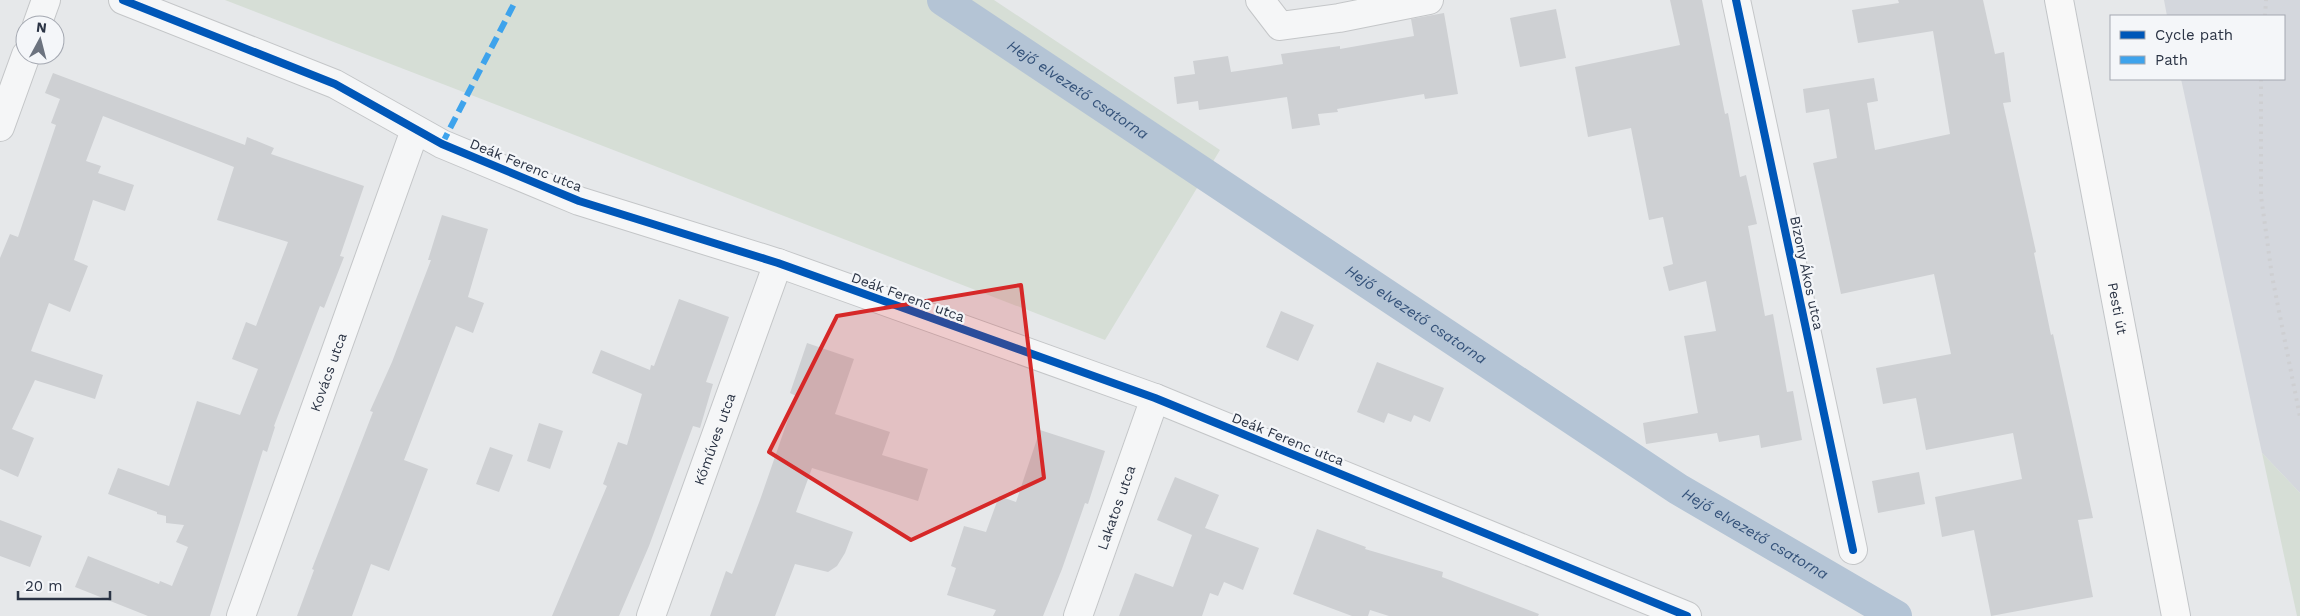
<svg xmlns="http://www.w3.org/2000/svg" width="2300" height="616" viewBox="0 0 2300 616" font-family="'Work Sans',sans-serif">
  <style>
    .built { fill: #d4d7dd }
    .green { fill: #d6ded6 }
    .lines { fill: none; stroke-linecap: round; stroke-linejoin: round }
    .canal { stroke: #b4c4d5; stroke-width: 32 }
    .building { fill: #ced0d3 }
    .minor-casing { stroke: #c4c6c8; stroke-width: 30 }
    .major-casing { stroke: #c2c5c8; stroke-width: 30 }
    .minor { stroke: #f5f6f7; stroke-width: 28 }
    .major { stroke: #f8f8f8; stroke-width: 28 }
    .rail { stroke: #cecfd2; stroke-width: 4; stroke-dasharray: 2.5 5; stroke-linecap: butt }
    .quiet { stroke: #3ea3ec; stroke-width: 6; stroke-dasharray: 12 6; stroke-linecap: butt }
    .cycleway-casing { stroke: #f4f6f9; stroke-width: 11 }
    .cycleway { stroke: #0057b8; stroke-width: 8 }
    .marked { fill: #d62828; fill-opacity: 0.2; stroke: #d62828; stroke-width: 4; stroke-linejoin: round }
    .labels { text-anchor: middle; stroke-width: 4.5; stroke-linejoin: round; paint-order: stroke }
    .street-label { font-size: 14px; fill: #2b3445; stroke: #f4f6f9 }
    .water-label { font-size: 15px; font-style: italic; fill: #34527a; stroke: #f4f6f9 }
  </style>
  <rect width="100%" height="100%" fill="#e6e8ea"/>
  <path class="built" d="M 2164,0 L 2300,0 L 2300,493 L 2262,453 L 2181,79 L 2284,79 L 2284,16 L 2167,16 Z"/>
  <path class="green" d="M 225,0 L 994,0 L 1220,150 L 1105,340 Z
    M 2262,453 L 2300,493 L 2300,616 L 2297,616 Z"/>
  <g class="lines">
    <path class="canal" id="s1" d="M 943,0 L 1678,489 L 1896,616"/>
  </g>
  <path class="building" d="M 1670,0 L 1702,0 L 1725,114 L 1728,113 L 1740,177 L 1746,175 L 1757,224 L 1748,226 L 1765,316 L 1773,314 L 1787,392 L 1793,391 L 1802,440 L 1761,448 L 1759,435 L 1719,442 L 1717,433 L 1646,444 L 1643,423 L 1698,413 L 1684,336 L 1716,331 L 1706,281 L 1669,291 L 1663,267 L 1673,264 L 1663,217 L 1649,220 L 1631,128 L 1588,137 L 1575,67 L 1680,45 Z
    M 1898,0 L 1983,0 L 1995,54 L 2004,52 L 2011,102 L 2003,103 L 2036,252 L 2034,253 L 2051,335 L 2053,334 L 2093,518 L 2078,520 L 2093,597 L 1991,616 L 1974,530 L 1942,537 L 1935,497 L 2022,479 L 2013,433 L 1926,450 L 1916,398 L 1883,404 L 1876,368 L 1951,354 L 1934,274 L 1841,294 L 1813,163 L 1837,158 L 1829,109 L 1806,113 L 1803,89 L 1874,78 L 1878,101 L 1867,103 L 1875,150 L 1950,134 L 1933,31 L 1858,43 L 1852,10 L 1899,3 Z
    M 1556,9 L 1566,58 L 1520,67 L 1510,18 Z
    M 1444,13 L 1458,94 L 1425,99 L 1424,94 L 1337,109 L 1338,112 L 1318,114 L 1320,125 L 1292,129 L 1287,97 L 1199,110 L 1198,101 L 1177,104 L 1174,77 L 1195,74 L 1193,61 L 1228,56 L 1231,72 L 1283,64 L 1281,54 L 1340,46 L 1340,49 L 1414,36 L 1411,19 Z
    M 53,73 L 245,145 L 247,137 L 274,148 L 271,154 L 364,186 L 340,256 L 344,257 L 324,308 L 320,306 L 274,426 L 275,427 L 267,452 L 263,450 L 210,616 L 148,616 L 75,587 L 88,556 L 159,584 L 160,581 L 172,586 L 188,547 L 176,542 L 184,525 L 166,523 L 166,516 L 157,514 L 157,512 L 108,494 L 118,468 L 169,486 L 197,401 L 240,415 L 258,369 L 232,359 L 246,322 L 256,326 L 288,242 L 217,220 L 234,167 L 103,116 L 86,161 L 101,166 L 98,173 L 134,185 L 125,211 L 93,200 L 74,260 L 88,266 L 70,312 L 49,303 L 31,351 L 103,375 L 95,399 L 35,380 L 12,429 L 34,438 L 18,477 L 0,469 L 0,258 L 10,234 L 18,237 L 56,125 L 51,123 L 60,99 L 45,93 Z
    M 442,215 L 488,229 L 468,297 L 484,303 L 473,333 L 456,326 L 404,460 L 428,469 L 389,571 L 371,564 L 352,616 L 297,616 L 314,570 L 312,569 L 373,412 L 370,411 L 392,362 L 431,260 L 428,260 Z
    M 679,299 L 729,317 L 706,382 L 713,384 L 700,428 L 693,426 L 649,546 L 619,616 L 552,616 L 607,486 L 603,484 L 618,442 L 627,445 L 642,394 L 592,373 L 601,350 L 650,370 L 651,365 L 654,366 Z
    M 1281,311 L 1314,325 L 1298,361 L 1266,347 Z
    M 807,343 L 854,359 L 835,414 L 890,432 L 882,455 L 928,469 L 918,501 L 812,468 L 796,512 L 853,532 L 845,553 L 837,566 L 828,572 L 795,564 L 775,616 L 710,616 L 726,571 L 732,574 L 760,500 L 796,396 L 790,393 Z
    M 1377,362 L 1444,388 L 1430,422 L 1414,415 L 1411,422 L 1388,413 L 1384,423 L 1357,412 Z
    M 539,423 L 563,431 L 550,469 L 527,461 Z
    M 1040,430 L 1105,451 L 1088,504 L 1085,503 L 1062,569 L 1043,616 L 993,616 L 996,610 L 947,595 L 956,568 L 951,566 L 964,526 L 986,532 L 999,496 L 1016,502 Z
    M 490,447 L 513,455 L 499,492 L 476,484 Z
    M 1919,472 L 1925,504 L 1878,513 L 1872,481 Z
    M 1175,477 L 1219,495 L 1205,528 L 1259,548 L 1243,590 L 1224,582 L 1218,596 L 1210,593 L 1202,616 L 1119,616 L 1135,573 L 1173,587 L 1192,535 L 1157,520 Z
    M 0,520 L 42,536 L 30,567 L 0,556 Z
    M 1317,529 L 1366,547 L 1365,549 L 1443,572 L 1442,577 L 1539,614 L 1538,616 L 1389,616 L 1370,610 L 1368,616 L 1352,616 L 1293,594 Z"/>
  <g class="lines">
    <defs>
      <g id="minor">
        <path d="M 123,0 L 335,84 L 442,144 L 579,201 L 778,263 L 1155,398 L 1687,616"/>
        <path d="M 1260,0 L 1280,26 L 1339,18 L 1429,0"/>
        <path d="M 1736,0 L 1853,550"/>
        <path d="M 37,25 L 46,0"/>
        <path d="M 0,127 L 26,55"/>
        <path id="s2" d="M 241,616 L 415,130"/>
        <path id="s3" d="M 651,616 L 778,263"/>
        <path id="s4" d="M 1078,616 L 1155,398"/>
      </g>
      <g id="major">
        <path id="s5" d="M 2059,0 L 2176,616"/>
      </g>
    </defs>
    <use href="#minor" class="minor-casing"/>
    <use href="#major" class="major-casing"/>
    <use href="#minor" class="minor"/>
    <use href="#major" class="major"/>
    <path class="rail" d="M 2265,16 L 2266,0
      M 2261,79 L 2261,196 L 2272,276 L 2300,417"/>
    <path class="quiet" d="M 442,144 L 516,0"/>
    <defs>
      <path id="cycleway" d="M 123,0 L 335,84 L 442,144 L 579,201 L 778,263 L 1155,398 L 1687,616
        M 1736,0 L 1853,550"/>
    </defs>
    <use href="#cycleway" class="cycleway-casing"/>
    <use href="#cycleway" class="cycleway"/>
  </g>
  <path class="marked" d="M 1021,285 L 1044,478 L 911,540 L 769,452 L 837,316 Z"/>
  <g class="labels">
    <g class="street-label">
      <text transform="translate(526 165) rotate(22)" y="5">Deák Ferenc utca</text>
      <text transform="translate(1807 273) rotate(78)" y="5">Bizony Ákos utca</text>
      <text transform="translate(908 297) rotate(20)" y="5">Deák Ferenc utca</text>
      <text dy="5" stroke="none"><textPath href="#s5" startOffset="314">Pesti út</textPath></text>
      <text dy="5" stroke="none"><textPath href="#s2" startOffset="259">Kovács utca</textPath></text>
      <text transform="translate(1288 439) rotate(22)" y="5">Deák Ferenc utca</text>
      <text dy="5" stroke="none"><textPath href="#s3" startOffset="188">Kőműves utca</textPath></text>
      <text dy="5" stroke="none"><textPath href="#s4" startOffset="115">Lakatos utca</textPath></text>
    </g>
    <g class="water-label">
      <text dy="5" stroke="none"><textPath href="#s1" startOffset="162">Hejő elvezető csatorna</textPath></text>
      <text dy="5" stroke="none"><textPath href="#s1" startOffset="568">Hejő elvezető csatorna</textPath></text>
      <text dy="5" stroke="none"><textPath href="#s1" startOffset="972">Hejő elvezető csatorna</textPath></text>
    </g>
  </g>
  <rect x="2110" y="15" width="175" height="65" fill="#f4f6f9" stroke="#a4a8b1"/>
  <rect x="2120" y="31" width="25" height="8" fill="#0057b8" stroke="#a4a8b1"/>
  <text x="2155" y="40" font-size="15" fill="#2b3445">Cycle path</text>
  <rect x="2120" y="56" width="25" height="8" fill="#3ea3ec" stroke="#a4a8b1"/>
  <text x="2155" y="65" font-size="15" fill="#2b3445">Path</text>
  <g transform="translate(40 40) rotate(7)"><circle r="24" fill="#f4f6f9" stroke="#a4a8b1"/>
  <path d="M0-4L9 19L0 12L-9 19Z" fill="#6c737f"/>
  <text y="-8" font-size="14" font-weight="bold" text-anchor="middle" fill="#2b3445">N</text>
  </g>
  <path d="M18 591v8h92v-8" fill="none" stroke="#2b3445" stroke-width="2.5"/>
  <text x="25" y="591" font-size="15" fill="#2b3445" stroke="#f4f6f9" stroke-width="4" paint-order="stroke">20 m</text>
</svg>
